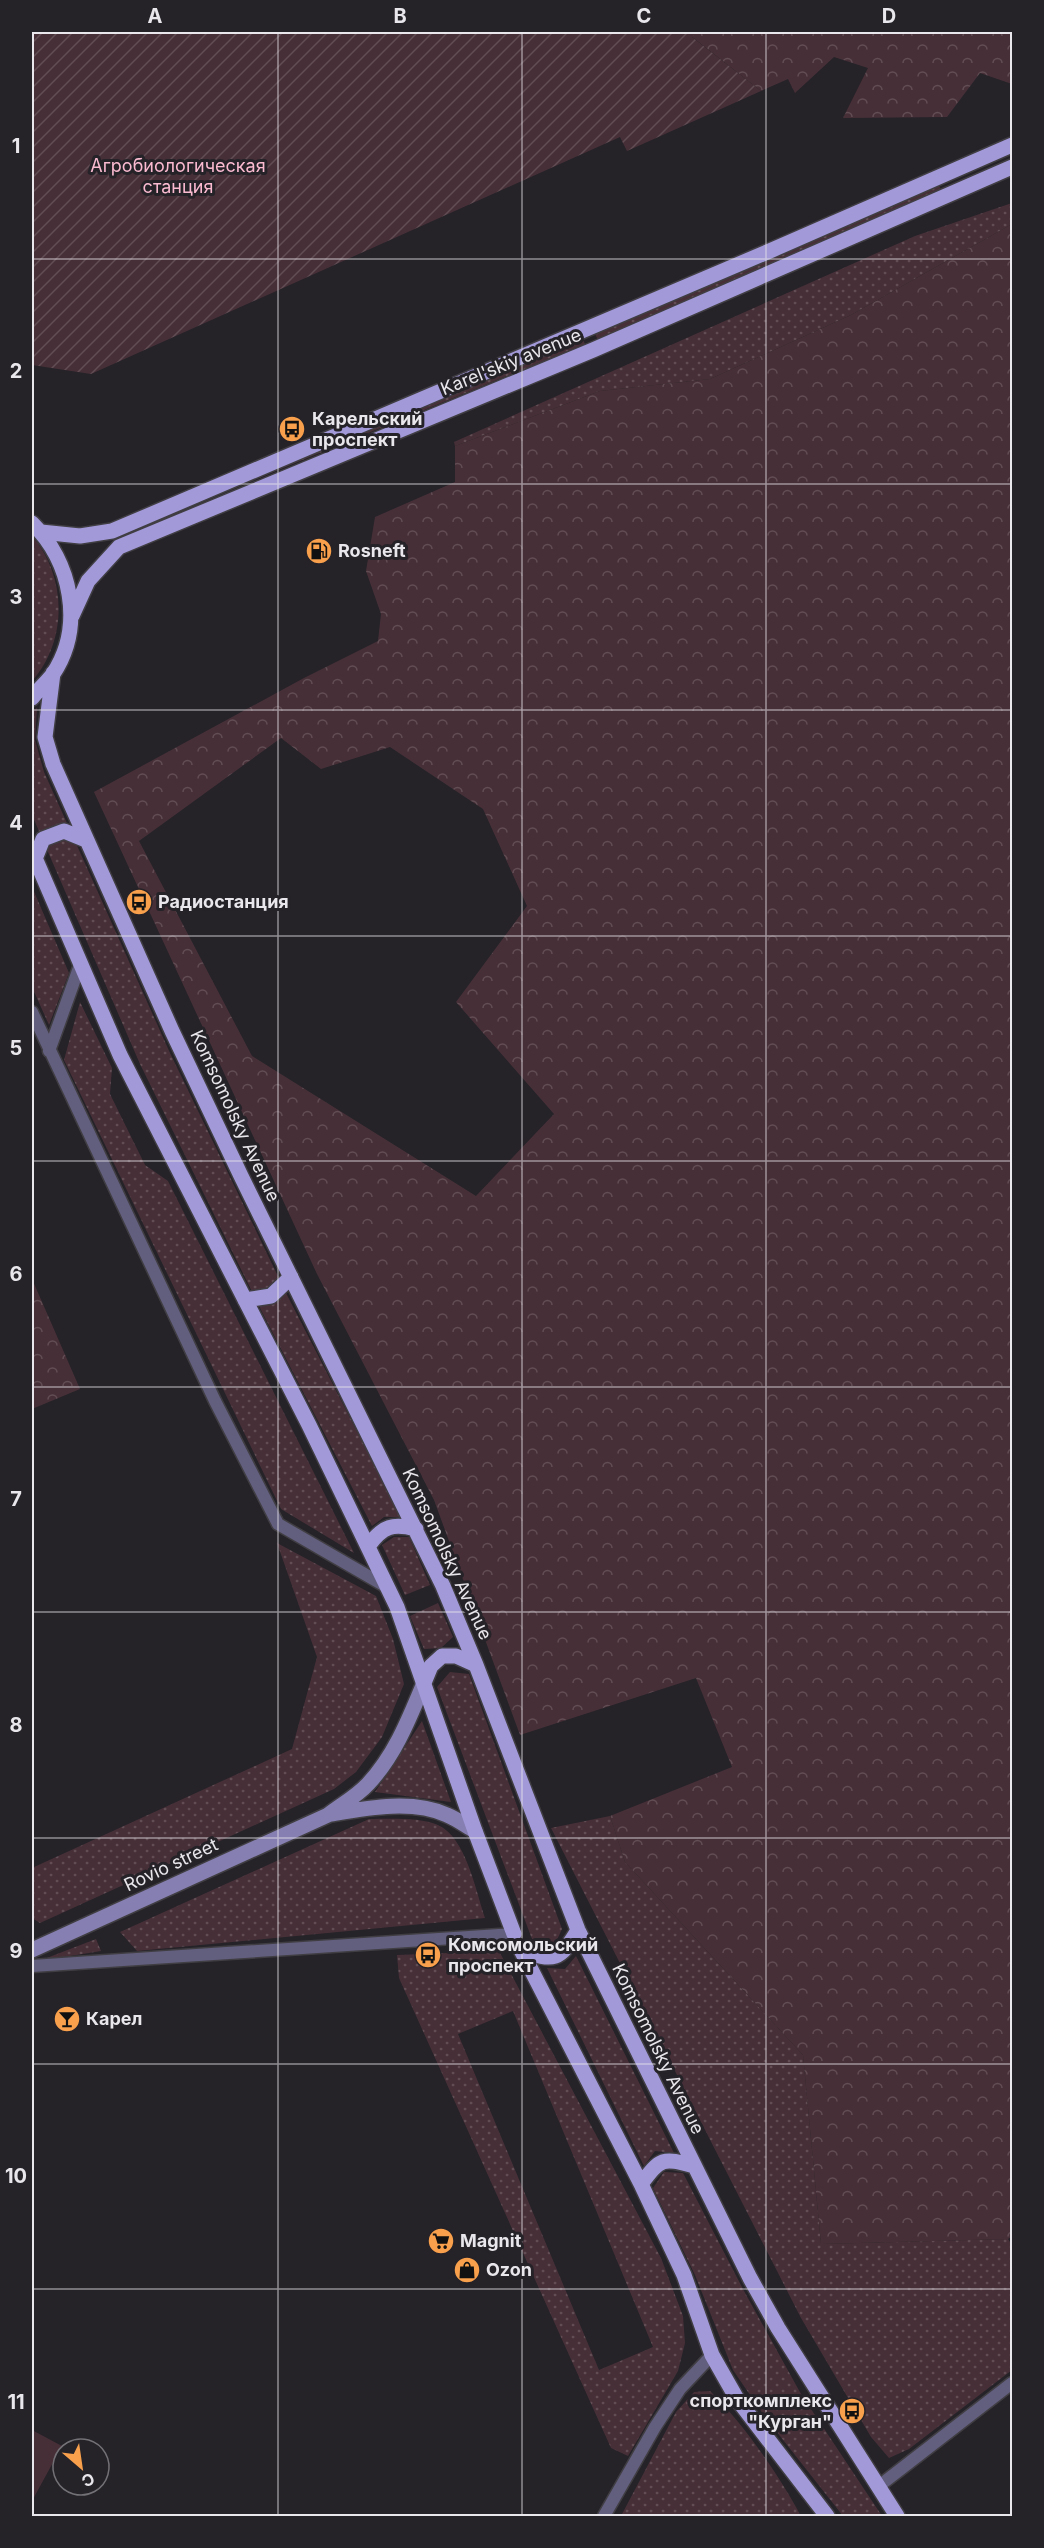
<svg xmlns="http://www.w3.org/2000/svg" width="1044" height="2548" viewBox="0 0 1044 2548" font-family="Inter,sans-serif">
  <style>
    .grass { fill: url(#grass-dots); fill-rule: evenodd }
    .forest { fill: url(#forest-crowns); fill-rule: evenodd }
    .garden { fill: url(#garden-furrows) }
    .pitch { fill: #472f37 }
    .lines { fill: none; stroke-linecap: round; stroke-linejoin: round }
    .street-casing { stroke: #403e43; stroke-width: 15 }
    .secondary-casing { stroke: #403e43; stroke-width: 18 }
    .primary-casing { stroke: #403e43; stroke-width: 18 }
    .street { stroke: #625e7e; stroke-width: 12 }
    .secondary { stroke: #867fb1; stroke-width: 15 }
    .primary { stroke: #a299d9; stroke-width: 15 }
    .grid { fill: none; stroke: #e9e7eb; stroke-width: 1.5; stroke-opacity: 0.55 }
    .labels { text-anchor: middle; stroke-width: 6; stroke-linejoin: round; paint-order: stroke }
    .park-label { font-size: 18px; fill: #fabad0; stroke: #252228 }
    .street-label { font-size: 18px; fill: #e9e7eb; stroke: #252228 }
    .poi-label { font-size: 18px; font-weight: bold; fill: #e9e7eb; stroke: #252228; text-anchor: start }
    .neatline { fill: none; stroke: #e9e7eb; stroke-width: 2 }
    .grid-label { font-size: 20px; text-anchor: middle; font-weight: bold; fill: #e9e7eb }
  </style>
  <defs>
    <pattern id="grass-dots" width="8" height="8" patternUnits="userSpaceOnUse" patternTransform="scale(1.5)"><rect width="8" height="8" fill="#472f37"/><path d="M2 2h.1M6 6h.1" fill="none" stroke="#624d54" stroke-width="1.8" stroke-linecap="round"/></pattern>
    <pattern id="forest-crowns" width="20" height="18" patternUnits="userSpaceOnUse" patternTransform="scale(1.5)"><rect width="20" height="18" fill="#472f37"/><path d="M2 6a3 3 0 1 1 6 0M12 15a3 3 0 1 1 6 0" fill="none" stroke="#624d54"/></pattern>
    <pattern id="garden-furrows" width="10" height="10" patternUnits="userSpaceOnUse" patternTransform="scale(1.5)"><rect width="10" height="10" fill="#472f37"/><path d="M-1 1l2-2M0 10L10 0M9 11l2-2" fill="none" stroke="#624d54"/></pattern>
  </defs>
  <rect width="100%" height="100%" fill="#252228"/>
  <path class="grass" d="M 939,186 L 942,191 L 598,340 L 594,332 Z
    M 1012,203 L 1012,224 L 851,315 L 710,379 L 600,391 L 455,446 L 454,442 L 915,236 Z
    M 582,338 L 585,344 L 120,535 Z
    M 32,536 C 67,576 68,641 32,681 Z
    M 37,708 L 35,740 L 44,772 L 170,1053 L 288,1297 L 401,1517 L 384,1517 L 372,1526 L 262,1312 L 140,1064 L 32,815 L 32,711 Z
    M 32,887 L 69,973 L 49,1025 L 32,987 Z
    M 80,1002 L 112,1068 L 110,1094 L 145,1165 L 168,1181 L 354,1553 L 281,1509 L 64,1060 Z
    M 394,1537 L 409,1537 L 430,1585 L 405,1595 L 382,1545 Z
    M 277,1543 L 376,1596 L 393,1639 L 404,1684 L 382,1737 L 356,1772 L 334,1789 L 40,1923 L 32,1918 L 32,1868 L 292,1749 L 317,1657 Z
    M 438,1603 L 453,1637 L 441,1648 L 424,1649 L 410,1616 Z
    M 450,1672 L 469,1674 L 562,1929 L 556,1942 L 544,1947 L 532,1939 L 437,1687 Z
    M 422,1721 L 451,1802 L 375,1792 Z
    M 610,1816 L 625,1862 L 803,2055 L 821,2244 L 1008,2239 L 1012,2245 L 1012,2370 L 909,2449 L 889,2458 L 871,2437 L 801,2318 L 551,1828 Z
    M 369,1819 C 388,1819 420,1817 438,1825 C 466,1837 476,1892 485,1918 L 137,1951 L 120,1932 Z
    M 96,1939 L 101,1951 L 39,1961 Z
    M 499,1951 L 661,2258 L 683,2316 L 685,2343 L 678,2371 L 628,2456 L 611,2448 L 399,1978 L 397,1955 ZM 513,2011 L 653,2347 L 599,2370 L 458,2034 Z
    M 576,1956 L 674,2153 L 655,2151 L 644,2166 L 547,1968 L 565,1969 Z
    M 664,2172 L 683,2173 L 744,2291 L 801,2394 L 882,2516 L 843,2516 L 765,2417 L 733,2370 L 695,2275 L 653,2188 Z
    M 710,2391 C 743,2423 779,2475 801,2516 L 621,2516 L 676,2412 L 694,2392 Z"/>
  <path class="forest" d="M 698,32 L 1012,32 L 1012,84 L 980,73 L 947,117 L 843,118 L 868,68 L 834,57 L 795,93 L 788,79 L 761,91 L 691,36 Z
    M 1012,224 L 1012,2236 L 1008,2239 L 821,2244 L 803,2055 L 625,1862 L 610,1816 L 732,1767 L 696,1678 L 520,1735 L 434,1500 L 317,1274 L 94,792 L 304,678 L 378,641 L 381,614 L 366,571 L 375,517 L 455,482 L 455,446 L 600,391 L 710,379 L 851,315 ZM 281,738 L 321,769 L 390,747 L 483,809 L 527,906 L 456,1002 L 554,1114 L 476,1196 L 252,1056 L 139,841 Z
    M 32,1279 L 80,1389 L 32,1409 Z"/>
  <path class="garden" d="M 32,32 L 698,32 L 692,37 L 761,91 L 627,151 L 620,137 L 91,374 L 32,365 Z"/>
  <path class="pitch" d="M 32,2430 L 62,2446 L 32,2501 Z"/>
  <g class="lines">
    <defs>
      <path id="street" d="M 32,1012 L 215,1401 L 278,1524 L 387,1587
        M 49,1051 L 80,965
        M 32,1966 L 514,1934
        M 879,2486 L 1012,2383
        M 604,2516 L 655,2427 L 680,2389 L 712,2355"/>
      <path id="secondary" d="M 331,1814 C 366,1808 413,1799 447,1815 C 457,1819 466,1826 475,1831
        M 32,1950 L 328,1815 C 341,1805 357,1796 368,1784 C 395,1755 409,1719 424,1683"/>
      <path id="primary" d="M 32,523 C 71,561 85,626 53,674 C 47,682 38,690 32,698
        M 41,532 L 80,536 L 112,531 L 772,250 L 1012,145
        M 72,616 L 88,581 L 119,547 L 593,350 L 1012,167
        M 53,673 L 45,737 L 53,764 L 172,1031 L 241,1176 L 443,1586 L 476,1665 L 578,1930 L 750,2278 L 778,2328 L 897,2516
        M 32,851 L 120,1055 L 309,1425 L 397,1607 L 475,1831 L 514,1934
        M 35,859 L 43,839 L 64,831 L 86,840
        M 245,1300 L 271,1296 L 291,1277
        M 369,1545 C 383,1526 393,1523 416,1529
        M 424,1683 L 431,1666 L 442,1656 L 456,1656 L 476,1665
        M 521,1950 L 641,2184 L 684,2275 L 712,2355 L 737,2399 L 827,2516
        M 521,1950 C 554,1962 560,1961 578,1930
        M 641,2184 C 661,2158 662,2157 694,2166"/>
    </defs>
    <use href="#street" class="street-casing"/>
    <use href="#secondary" class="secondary-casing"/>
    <use href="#primary" class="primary-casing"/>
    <use href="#street" class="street"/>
    <use href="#secondary" class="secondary"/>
    <use href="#primary" class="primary"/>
  </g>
  <path class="grid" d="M 278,32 L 278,2516M 522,32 L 522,2516M 766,32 L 766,2516M 32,259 L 1012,259M 32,484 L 1012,484M 32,710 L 1012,710M 32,936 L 1012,936M 32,1161 L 1012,1161M 32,1387 L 1012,1387M 32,1612 L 1012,1612M 32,1838 L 1012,1838M 32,2064 L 1012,2064M 32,2289 L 1012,2289"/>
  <defs>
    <symbol id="bus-disc" viewBox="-11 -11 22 22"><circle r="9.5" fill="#f8a04b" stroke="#252228"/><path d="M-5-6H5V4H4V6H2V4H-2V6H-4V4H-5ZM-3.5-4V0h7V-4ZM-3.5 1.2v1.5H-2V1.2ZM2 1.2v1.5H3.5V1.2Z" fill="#111"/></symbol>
    <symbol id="fuel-disc" viewBox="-11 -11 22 22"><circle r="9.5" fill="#f8a04b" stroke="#252228"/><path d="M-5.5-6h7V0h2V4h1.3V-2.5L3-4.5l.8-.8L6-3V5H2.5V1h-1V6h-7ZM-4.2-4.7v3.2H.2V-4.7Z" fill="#111"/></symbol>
    <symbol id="bar-disc" viewBox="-11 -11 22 22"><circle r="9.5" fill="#f8a04b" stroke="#252228"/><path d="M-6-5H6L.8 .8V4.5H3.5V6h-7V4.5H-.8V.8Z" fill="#111"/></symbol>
    <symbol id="supermarket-disc" viewBox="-11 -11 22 22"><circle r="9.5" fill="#f8a04b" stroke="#252228"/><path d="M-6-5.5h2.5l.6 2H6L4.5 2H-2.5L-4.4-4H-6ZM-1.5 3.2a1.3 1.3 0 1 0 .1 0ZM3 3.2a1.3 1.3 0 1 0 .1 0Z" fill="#111"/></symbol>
    <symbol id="shop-disc" viewBox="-11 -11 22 22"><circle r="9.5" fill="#f8a04b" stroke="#252228"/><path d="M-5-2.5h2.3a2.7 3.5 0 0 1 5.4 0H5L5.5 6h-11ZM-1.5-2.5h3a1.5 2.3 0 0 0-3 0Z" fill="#111"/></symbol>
  </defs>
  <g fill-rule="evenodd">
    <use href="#bus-disc" x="277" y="414" width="30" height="30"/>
    <use href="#fuel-disc" x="304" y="536" width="30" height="30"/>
    <use href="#bus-disc" x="124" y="887" width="30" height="30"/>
    <use href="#bus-disc" x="413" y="1940" width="30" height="30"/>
    <use href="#bar-disc" x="52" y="2004" width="30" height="30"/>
    <use href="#supermarket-disc" x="426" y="2226" width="30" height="30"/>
    <use href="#shop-disc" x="452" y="2255" width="30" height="30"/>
    <use href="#bus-disc" x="837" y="2396" width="30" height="30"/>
  </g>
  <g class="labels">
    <g class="park-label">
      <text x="178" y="172">Агробиологическая<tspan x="178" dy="21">станция</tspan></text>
    </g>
    <g class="street-label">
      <text transform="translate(511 362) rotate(-22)" y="6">Karel'skiy avenue</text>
      <text transform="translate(235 1116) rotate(65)" y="6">Komsomolsky Avenue</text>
      <text transform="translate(447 1554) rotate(65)" y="6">Komsomolsky Avenue</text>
      <text transform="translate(171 1865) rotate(-25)" y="6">Rovio street</text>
      <text transform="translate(658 2049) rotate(64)" y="6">Komsomolsky Avenue</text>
    </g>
    <g class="poi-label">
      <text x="312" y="425">Карельский<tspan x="312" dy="21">проспект</tspan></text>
      <text x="338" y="557">Rosneft</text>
      <text x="158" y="908">Радиостанция</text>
      <text x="448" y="1951">Комсомольский<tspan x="448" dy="21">проспект</tspan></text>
      <text x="86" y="2025">Карел</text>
      <text x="460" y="2247">Magnit</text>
      <text x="486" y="2276">Ozon</text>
      <text x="832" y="2407" text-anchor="end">спорткомплекс<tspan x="832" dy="21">"Курган"</tspan></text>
    </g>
  </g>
  <rect width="1044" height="2548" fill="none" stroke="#252228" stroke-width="66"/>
  <g transform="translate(81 2467) rotate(151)"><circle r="28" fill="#252228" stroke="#737176" stroke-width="1.5"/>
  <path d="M0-4.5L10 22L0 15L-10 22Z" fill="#f8a04b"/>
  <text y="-9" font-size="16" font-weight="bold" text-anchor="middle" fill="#e9e7eb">С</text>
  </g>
  <rect x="33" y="33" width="978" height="2482" class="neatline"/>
  <g class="grid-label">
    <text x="155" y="23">A</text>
    <text x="400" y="23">B</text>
    <text x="644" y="23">C</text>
    <text x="889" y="23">D</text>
    <text x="16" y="153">1</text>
    <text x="16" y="378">2</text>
    <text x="16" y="604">3</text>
    <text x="16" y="830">4</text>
    <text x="16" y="1055">5</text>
    <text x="16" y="1281">6</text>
    <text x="16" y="1506">7</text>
    <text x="16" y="1732">8</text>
    <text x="16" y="1958">9</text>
    <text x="16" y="2183">10</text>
    <text x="16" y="2409">11</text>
  </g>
</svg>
